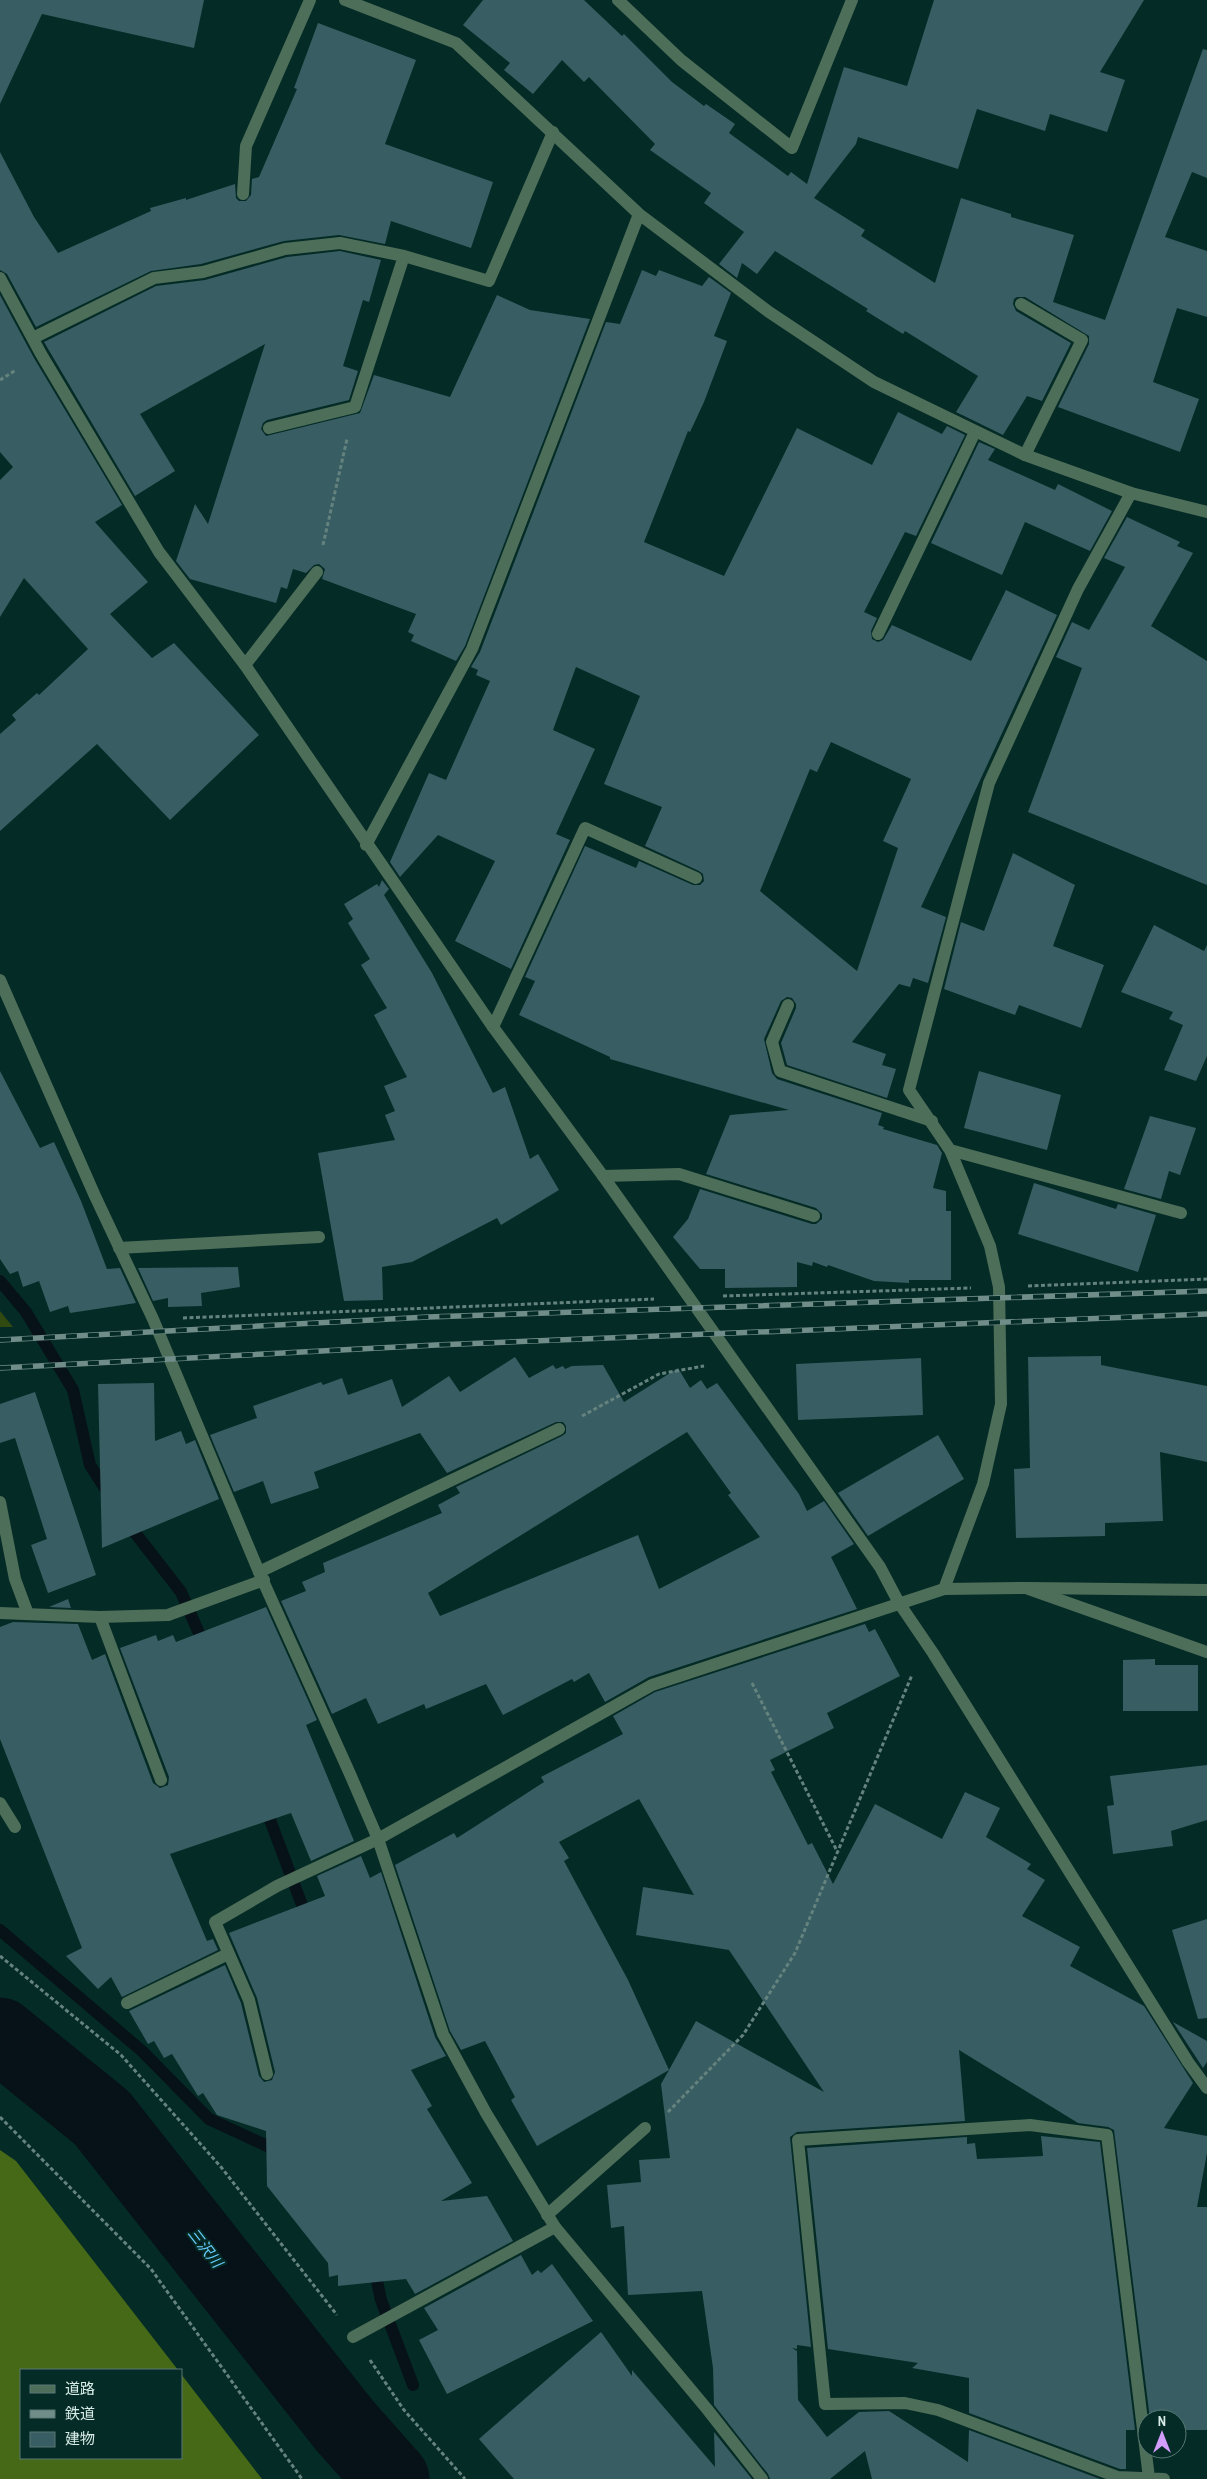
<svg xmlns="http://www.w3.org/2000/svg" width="1207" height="2479" viewBox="0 0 1207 2479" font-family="'Archivo Narrow','Noto Sans JP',sans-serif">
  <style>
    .green { fill: #314a11 }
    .forest { fill: #466918 }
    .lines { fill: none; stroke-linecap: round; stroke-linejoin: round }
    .stream { stroke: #061218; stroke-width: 12 }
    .river { stroke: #061218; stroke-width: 75 }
    .building { fill: #385d62; fill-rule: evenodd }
    .path { stroke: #65837e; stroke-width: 3; stroke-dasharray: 4 2.5; stroke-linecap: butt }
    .lane { stroke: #4d6e59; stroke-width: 12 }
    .street { stroke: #4d6e59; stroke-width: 12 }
    .rail-casing { stroke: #718d89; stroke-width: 5.5 }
    .rail { stroke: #052b26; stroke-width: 4; stroke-dasharray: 11; stroke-linecap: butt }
    .labels { text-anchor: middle; stroke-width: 4; stroke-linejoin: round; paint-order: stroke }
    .water-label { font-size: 15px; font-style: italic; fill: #6acdfe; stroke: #052b26 }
  </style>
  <rect width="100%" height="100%" fill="#052b26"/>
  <path class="green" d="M 0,1311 L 13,1327 L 0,1327 Z"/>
  <path class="forest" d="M 0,2150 L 16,2161 L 178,2370 L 21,2370 L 21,2458 L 181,2458 L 181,2374 L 262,2479 L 0,2479 Z"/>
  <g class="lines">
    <path class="stream" d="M 0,1281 L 26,1312 L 73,1390 L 90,1465 L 110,1496
      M 126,1521 L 181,1592 L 205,1647
      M 264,1804 L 308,1921
      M 0,1930 L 142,2051 L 209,2119 L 280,2152
      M 374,2267 L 381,2300 L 413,2385"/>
    <path class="river" d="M 0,2035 L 102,2118 L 345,2426 L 392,2479"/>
  </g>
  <path class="building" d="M 0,0 L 204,0 L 194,48 L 42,14 L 0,104 Z
    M 483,0 L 584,0 L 622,36 L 624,34 L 672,82 L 704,106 L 706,104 L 735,124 L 729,133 L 788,176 L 791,172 L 807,184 L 844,67 L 907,86 L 934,0 L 1144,0 L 1100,72 L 1125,80 L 1107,132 L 1050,114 L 1045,131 L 977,109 L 958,169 L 858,137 L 856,144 L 814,198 L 865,230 L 861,236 L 935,283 L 961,198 L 1011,214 L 1011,217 L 1074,235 L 1053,302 L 1105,320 L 1203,49 L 1207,50 L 1207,178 L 1192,172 L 1165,237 L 1207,251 L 1207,317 L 1177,308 L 1153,382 L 1199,399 L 1180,452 L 1058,407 L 1089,344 L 1089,336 L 1025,297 L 1017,297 L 1014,299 L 1013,304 L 1016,311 L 1071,343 L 1042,401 L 1027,396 L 1003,435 L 956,412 L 978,376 L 905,331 L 903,334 L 866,311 L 868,309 L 775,251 L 757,274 L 742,263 L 737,278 L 719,264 L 744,232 L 704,203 L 711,193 L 650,150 L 655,144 L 589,77 L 584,82 L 562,60 L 533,94 L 504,70 L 510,63 L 463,25 Z
    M 318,23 L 416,60 L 385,144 L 493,182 L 471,248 L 391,221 L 385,244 L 339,235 L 284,241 L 201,264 L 151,271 L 36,327 L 7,274 L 0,270 L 0,152 L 34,217 L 58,253 L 151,211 L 150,208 L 186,198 L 186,200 L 235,184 L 236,198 L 239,201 L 246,201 L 251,195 L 252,179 L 259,177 L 297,89 L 294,88 Z
    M 340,251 L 381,260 L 369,302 L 363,300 L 343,366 L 358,371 L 349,400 L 267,420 L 263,423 L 261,429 L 266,436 L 360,413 L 374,375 L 450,397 L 497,295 L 530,310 L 590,319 L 465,646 L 456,661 L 411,641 L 414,635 L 408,632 L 416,614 L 322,579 L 325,569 L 319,564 L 314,565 L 306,573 L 293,569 L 287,589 L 281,587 L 276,603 L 190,579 L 176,561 L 195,504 L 208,524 L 265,344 L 140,414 L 175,471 L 135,496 L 44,342 L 156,286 L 205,280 L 287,257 Z
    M 642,270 L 656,276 L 659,270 L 702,286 L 709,277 L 731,293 L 714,336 L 727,341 L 704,402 L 690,432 L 688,431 L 644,542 L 724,576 L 797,428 L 872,465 L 898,412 L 942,434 L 947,426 L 965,435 L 916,536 L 905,532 L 864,612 L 877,618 L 871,631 L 872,639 L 878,642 L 883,640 L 892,625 L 971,661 L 1006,590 L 1057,615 L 921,907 L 946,917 L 928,983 L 913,978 L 910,987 L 899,984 L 852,1042 L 886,1054 L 882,1065 L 896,1069 L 887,1098 L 787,1065 L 781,1043 L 796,1008 L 796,1004 L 792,998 L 787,997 L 781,1001 L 764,1039 L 772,1073 L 777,1079 L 882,1113 L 878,1125 L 884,1127 L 883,1129 L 937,1145 L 942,1153 L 933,1188 L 946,1191 L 946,1211 L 951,1211 L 951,1280 L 909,1280 L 909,1283 L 874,1281 L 828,1265 L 827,1267 L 813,1262 L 812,1266 L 797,1262 L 797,1287 L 725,1288 L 725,1269 L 700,1269 L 673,1237 L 688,1219 L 700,1189 L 812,1224 L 816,1224 L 822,1219 L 822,1214 L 816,1208 L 706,1174 L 730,1115 L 789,1110 L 610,1059 L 610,1057 L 519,1015 L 535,981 L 525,977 L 585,846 L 636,868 L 639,861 L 693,885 L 700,885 L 704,881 L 703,874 L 699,871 L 645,846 L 662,807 L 604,784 L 640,696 L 576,667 L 553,730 L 595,749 L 556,834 L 570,840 L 511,969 L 455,941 L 495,861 L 438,835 L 400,877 L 390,862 L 429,773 L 446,780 L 490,681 L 476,675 L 478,670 L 471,667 L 480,652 L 606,322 L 620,324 ZM 831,742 L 911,779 L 883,841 L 898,848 L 857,971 L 760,891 L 810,769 L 817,772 Z
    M 0,295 L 34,358 L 122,505 L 95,522 L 148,582 L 110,614 L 152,658 L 174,643 L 259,735 L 170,820 L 97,744 L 0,831 L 0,734 L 16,720 L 12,715 L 37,693 L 39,695 L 88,649 L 24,578 L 0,617 L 0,480 L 13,467 L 0,452 Z
    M 979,442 L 995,449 L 988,460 L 1055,490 L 1058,484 L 1112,511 L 1090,551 L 1025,522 L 1002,575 L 931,543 Z
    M 1127,517 L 1180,542 L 1177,546 L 1193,553 L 1151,626 L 1207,661 L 1207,885 L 1028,812 L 1082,668 L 1056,657 L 1072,622 L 1089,630 L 1125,567 L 1104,558 Z
    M 1013,853 L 1075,885 L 1053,946 L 1104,965 L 1081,1028 L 1019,1005 L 1015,1015 L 944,989 L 961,922 L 984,931 Z
    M 382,880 L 389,889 L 384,895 L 432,973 L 493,1093 L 505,1087 L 530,1159 L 538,1154 L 559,1190 L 501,1225 L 497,1218 L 412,1262 L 382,1267 L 383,1300 L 344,1301 L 318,1153 L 395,1140 L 385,1115 L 395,1111 L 384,1086 L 407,1077 L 374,1015 L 387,1008 L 361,965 L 370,959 L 348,923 L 353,919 L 344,904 L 377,884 L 379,887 Z
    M 1154,925 L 1204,951 L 1207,945 L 1207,1056 L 1196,1081 L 1164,1070 L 1183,1025 L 1169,1019 L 1173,1012 L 1121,992 Z
    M 0,1071 L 40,1148 L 54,1142 L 81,1201 L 107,1269 L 120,1268 L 136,1303 L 70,1313 L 68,1306 L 50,1312 L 39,1281 L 23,1287 L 18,1271 L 10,1274 L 0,1259 Z
    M 979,1071 L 1061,1095 L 1047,1150 L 964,1128 Z
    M 1150,1116 L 1196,1128 L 1180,1175 L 1169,1171 L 1161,1199 L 1124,1189 Z
    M 1034,1183 L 1116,1209 L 1118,1204 L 1156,1215 L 1138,1272 L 1018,1234 Z
    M 238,1267 L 240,1287 L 201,1293 L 202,1306 L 168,1307 L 168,1298 L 153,1301 L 138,1268 Z
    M 1101,1356 L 1101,1365 L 1207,1386 L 1207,1462 L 1160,1452 L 1163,1521 L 1105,1523 L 1105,1536 L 1016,1538 L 1014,1469 L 1030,1468 L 1028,1357 Z
    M 515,1357 L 529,1378 L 553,1365 L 556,1369 L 563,1366 L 565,1369 L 572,1366 L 603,1365 L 624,1402 L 678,1368 L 690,1388 L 701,1380 L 707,1389 L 717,1383 L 799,1494 L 807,1511 L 824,1501 L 854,1544 L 831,1557 L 857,1609 L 649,1677 L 605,1702 L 589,1673 L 574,1682 L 572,1679 L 503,1715 L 486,1684 L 426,1709 L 424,1704 L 378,1724 L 366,1698 L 332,1714 L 281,1601 L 306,1591 L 302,1582 L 325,1572 L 323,1563 L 442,1513 L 438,1505 L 460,1493 L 456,1487 L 562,1436 L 566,1433 L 566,1426 L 563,1422 L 556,1422 L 447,1473 L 420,1433 L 314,1472 L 319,1488 L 271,1504 L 263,1481 L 234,1492 L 210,1435 L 257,1418 L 253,1406 L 321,1382 L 323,1385 L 342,1378 L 348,1395 L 392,1379 L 402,1407 L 449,1376 L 460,1392 ZM 687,1432 L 731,1493 L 728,1495 L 760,1537 L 659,1589 L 638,1535 L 440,1616 L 428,1593 Z
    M 921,1358 L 923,1415 L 798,1420 L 796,1364 Z
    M 154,1383 L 155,1441 L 181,1431 L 186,1444 L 195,1440 L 219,1499 L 102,1548 L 98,1384 Z
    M 35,1392 L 96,1575 L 48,1593 L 31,1545 L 47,1539 L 15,1438 L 0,1443 L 0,1404 Z
    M 938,1435 L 964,1479 L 868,1536 L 838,1493 Z
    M 68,1599 L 71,1608 L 49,1607 Z
    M 266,1607 L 317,1720 L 306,1725 L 354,1841 L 311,1861 L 291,1813 L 170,1854 L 207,1941 L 213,1939 L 218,1950 L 122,1997 L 111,1977 L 98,1989 L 66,1956 L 82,1948 L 0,1739 L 0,1627 L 13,1622 L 78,1624 L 92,1660 L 105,1654 L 153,1783 L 160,1788 L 168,1785 L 169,1777 L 120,1648 L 156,1635 L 158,1641 L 173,1635 L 176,1642 Z
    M 865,1624 L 869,1632 L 875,1629 L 900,1676 L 827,1713 L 834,1728 L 770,1760 L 775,1770 L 771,1772 L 808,1845 L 812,1843 L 833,1884 L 875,1804 L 942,1839 L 965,1792 L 1000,1808 L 986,1837 L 1031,1864 L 1027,1869 L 1045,1880 L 1022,1916 L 1080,1947 L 1070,1966 L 1144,2006 L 1193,2083 L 1164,2128 L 1207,2136 L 1207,2153 L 1197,2207 L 1207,2207 L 1207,2430 L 1177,2430 L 1177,2419 L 1150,2419 L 1114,2130 L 1108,2127 L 1078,2123 L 959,2050 L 965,2121 L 797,2132 L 790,2137 L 811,2347 L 797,2345 L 797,2349 L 792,2348 L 797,2351 L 798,2400 L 827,2437 L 859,2412 L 889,2411 L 968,2462 L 969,2430 L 1100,2479 L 872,2479 L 865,2451 L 830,2479 L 770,2479 L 768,2474 L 714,2405 L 713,2368 L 702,2291 L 628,2295 L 624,2226 L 611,2228 L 607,2185 L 641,2182 L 639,2160 L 670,2158 L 661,2084 L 669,2070 L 537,2146 L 511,2100 L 515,2097 L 485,2041 L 461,2050 L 450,2031 L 395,1865 L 454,1833 L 457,1838 L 544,1782 L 541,1777 L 623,1734 L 613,1716 L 655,1692 ZM 639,1799 L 694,1895 L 643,1887 L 636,1935 L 729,1950 L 824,2092 L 696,2021 L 669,2070 L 628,1980 L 564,1861 L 569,1858 L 559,1842 Z
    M 1155,1659 L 1155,1665 L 1198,1665 L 1198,1711 L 1123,1711 L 1123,1660 Z
    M 1207,1765 L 1207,1820 L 1171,1831 L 1173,1846 L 1113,1854 L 1107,1806 L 1114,1805 L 1110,1776 Z
    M 361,1856 L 370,1878 L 381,1872 L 435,2037 L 446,2056 L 411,2070 L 432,2106 L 427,2109 L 472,2183 L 441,2201 L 487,2196 L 513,2241 L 415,2294 L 406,2279 L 338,2286 L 338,2275 L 329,2277 L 328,2263 L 267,2186 L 266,2131 L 217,2115 L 203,2093 L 198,2096 L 172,2054 L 164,2058 L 154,2041 L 148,2044 L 129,2011 L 225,1965 L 241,2003 L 259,2076 L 264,2082 L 272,2080 L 275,2072 L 257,1998 L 229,1933 L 325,1896 L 317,1876 Z
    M 1207,1919 L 1207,2018 L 1198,2019 L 1172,1930 Z
    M 1173,2022 L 1207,2041 L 1207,2062 L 1203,2068 Z
    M 1041,2136 L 1100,2142 L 1135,2430 L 1126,2430 L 1126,2469 L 1120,2469 L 969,2413 L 969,2378 L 912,2368 L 918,2363 L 828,2349 L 807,2148 L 967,2137 L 967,2144 L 975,2143 L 977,2159 L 1043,2156 Z
    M 521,2255 L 532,2275 L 538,2270 L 541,2273 L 552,2264 L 593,2321 L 447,2394 L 419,2340 L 438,2330 L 424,2308 Z
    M 601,2332 L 632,2376 L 632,2370 L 715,2467 L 714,2432 L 752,2479 L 514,2479 L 479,2439 Z"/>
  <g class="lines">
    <path class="path" d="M 0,380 L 16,370
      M 323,545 L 347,439
      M 1028,1286 L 1207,1279
      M 723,1296 L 971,1288
      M 183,1318 L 654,1299
      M 582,1416 L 659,1374 L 704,1366
      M 752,1683 L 838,1853
      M 0,1956 L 121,2055 L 221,2167 L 337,2315
      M 668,2112 L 743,2035 L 795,1953 L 912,1675
      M 0,2117 L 151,2269 L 302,2479
      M 370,2360 L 404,2410 L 465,2479"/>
    <path class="lane" d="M 618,0 L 681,60 L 792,148 L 852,0
      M 243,194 L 246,146 L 310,0
      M 0,278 L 41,354 L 159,552 L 245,665 L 317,572
      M 1021,304 L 1082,340 L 1025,455
      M 33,338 L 154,278 L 203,272 L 285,249 L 340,243 L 404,256 L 489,281 L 553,132
      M 269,428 L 355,407 L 404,256
      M 878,634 L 975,432
      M 788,1005 L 772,1042 L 780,1071 L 932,1121
      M 493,1027 L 585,828 L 696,878
      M 950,1150 L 1181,1213
      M 603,1176 L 679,1174 L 814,1216
      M 119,1248 L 319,1237
      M 0,1502 L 15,1579 L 28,1614
      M 259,1572 L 559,1429
      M 1028,1588 L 1207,1590
      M 944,1589 L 983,1484 L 1001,1404 L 999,1287 L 990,1246 L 950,1150 L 909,1090 L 989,783 L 1078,589 L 1131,493
      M 100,1617 L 161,1780
      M 0,1803 L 15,1827
      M 127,2003 L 228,1954
      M 267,2074 L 249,2000 L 215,1922 L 277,1886 L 378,1839
      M 547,2215 L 645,2128
      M 353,2337 L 555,2227 L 707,2409 L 762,2479"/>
    <path class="street" d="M 345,0 L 456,43 L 639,214 L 769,312 L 874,382 L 1025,455 L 1131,493 L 1207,512
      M 245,665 L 493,1027 L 603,1176 L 880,1567 L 899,1603 L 933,1653 L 1188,2062 L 1207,2088
      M 366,845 L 472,649 L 639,214
      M 0,980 L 95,1196 L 153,1319 L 259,1572 L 350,1774 L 378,1839 L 443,2034 L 486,2113 L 555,2227
      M 0,1613 L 100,1617 L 168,1615 L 264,1580
      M 378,1839 L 652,1685 L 944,1589 L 1026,1588 L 1207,1652
      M 1149,2479 L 1149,2478 L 1107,2135 L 1030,2125 L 798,2140 L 825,2404 L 905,2403 L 938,2410 L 1118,2477 L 1164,2479"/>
    <defs>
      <path id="rail" d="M 0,1340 L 428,1317 L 1207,1291
        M 0,1368 L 436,1345 L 1207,1314"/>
    </defs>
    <use href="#rail" class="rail-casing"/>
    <use href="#rail" class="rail"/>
  </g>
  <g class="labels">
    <g class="water-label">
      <text transform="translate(205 2248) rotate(52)" y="5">三沢川</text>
    </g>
  </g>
  <rect x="20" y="2369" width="162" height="90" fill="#052b26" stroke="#597874"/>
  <rect x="30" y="2385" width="25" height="8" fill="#4d6e59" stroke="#597874"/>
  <text x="65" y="2394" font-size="15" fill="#d8ece8">道路</text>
  <rect x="30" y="2410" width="25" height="8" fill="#718d89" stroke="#597874"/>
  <text x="65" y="2419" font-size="15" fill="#d8ece8">鉄道</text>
  <rect x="30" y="2432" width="25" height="15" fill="#385d62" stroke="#597874"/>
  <text x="65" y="2444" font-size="15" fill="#d8ece8">建物</text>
  <g transform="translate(1162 2434)"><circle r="24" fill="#052b26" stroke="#597874"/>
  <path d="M0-4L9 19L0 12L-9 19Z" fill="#d29dfd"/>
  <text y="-8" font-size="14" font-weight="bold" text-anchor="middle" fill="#d8ece8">N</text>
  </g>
</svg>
